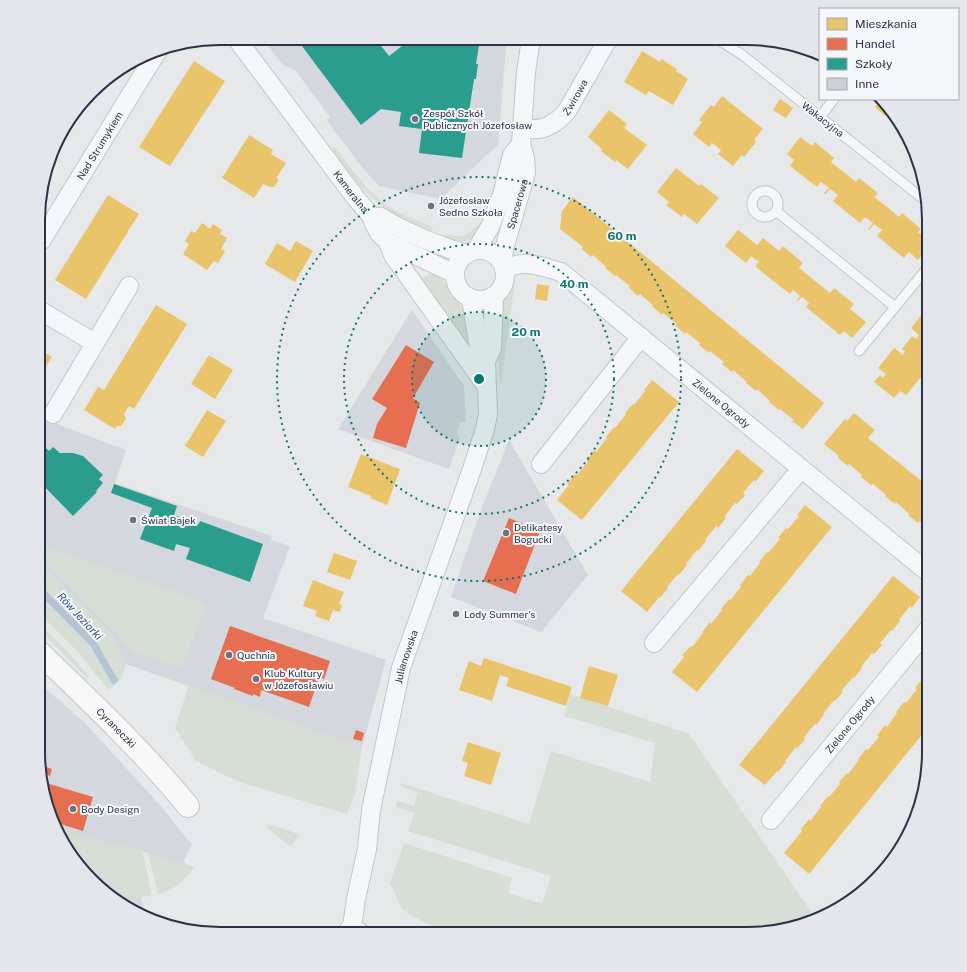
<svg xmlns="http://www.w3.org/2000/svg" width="967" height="972" viewBox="0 0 967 972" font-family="'Public Sans',sans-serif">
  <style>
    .built { fill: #d4d7dd }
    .green { fill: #d6ded6 }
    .homes { fill: #e9c46a }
    .shops { fill: #e76f51 }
    .schools { fill: #2a9d8f }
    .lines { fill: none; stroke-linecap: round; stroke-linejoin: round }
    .stream { stroke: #b4c4d5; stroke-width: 7 }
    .building { fill: #ced0d3 }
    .lane-casing { stroke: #c4c6c8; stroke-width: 11 }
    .street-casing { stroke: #c4c6c8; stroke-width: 20 }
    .secondary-casing { stroke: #c4c6c8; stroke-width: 24 }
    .lane { stroke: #f5f6f7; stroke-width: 9 }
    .street { stroke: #f5f6f7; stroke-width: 18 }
    .secondary { stroke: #f8f8f8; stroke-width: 22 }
    .ring { fill: none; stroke: #0f766e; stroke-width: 2; stroke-dasharray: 2 4 }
    .poi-dot { fill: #6c737f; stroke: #f4f6f9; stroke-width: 1.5 }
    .labels { text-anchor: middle; stroke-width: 4; stroke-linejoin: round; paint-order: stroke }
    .street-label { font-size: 10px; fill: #2b3445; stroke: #f4f6f9 }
    .poi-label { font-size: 10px; fill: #2b3445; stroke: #f4f6f9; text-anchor: start }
    .water-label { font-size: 11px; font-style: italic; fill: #34527a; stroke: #f4f6f9 }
    .rim { fill: none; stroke: #2b3445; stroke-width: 2 }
    .centre { fill: #0f766e; stroke: #f4f6f9; stroke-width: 2 }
    .ring-label { font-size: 12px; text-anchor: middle; font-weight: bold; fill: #0f766e; stroke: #f4f6f9; stroke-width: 4; stroke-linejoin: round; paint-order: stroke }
  </style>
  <rect width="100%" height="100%" fill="#e6e8ea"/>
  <path class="built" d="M 262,38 L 501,39 L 506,47 L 498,145 L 473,168 L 441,199 L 379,186 L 365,171 L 327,121 L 330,117 L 295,70 L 282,64 Z
    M 412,310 L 464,386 L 466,421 L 460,423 L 457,434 L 460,438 L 449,469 L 338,429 Z
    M 40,418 L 126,450 L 115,483 L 272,536 L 271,540 L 290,546 L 263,618 L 386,660 L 362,747 L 126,664 L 111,634 L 39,563 Z
    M 509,440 L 588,575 L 541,632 L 451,597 L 482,507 Z
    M 39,683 L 84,722 L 159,804 L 192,845 L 184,860 L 185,865 L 129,847 L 145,914 L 129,910 L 76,862 L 48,810 L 38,763 Z
    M 213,927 L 227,934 L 207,933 Z"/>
  <path class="green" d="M 334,147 L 336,148 C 353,172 371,196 396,211 C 407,217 419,221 431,226 L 432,229 L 431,232 C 406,221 386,212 366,192 C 353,181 343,165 333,151 L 334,151 L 332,148 Z
    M 481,223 L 483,224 C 481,227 479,232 477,235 C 468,244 454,242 444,237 L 444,235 C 449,234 453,236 458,236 C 469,236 473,228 481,223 Z
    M 430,270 L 439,277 L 447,285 L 459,303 L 463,311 L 469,347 L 421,279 L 429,274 Z
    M 515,280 L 501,383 L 500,383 L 498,351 L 502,301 Z
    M 40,544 L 207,603 L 181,668 L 133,652 L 39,556 Z
    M 39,563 L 111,634 L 126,664 L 121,679 L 109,690 L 95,674 L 81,655 L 39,613 Z
    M 39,623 L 69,653 L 89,677 L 87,678 L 39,629 Z
    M 189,685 L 362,747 L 355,794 L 347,814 L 239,782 L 196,761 L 175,728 Z
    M 570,694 L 689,734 L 816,919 L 805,924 L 758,934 L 448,934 L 414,917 L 402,909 L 390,883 L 404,843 L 512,878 L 508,893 L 542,904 L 551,876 L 517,865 L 408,831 L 415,813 L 396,807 L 397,801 L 414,806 L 418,793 L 400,786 L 401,783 L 529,824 L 551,751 L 650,782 L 655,743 L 564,716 Z
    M 269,824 L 298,834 L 300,835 L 290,846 L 266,827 Z
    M 58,830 L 129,847 L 142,851 L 152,895 L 121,902 L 76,862 Z
    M 148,853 L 194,867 C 189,875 176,888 167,891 C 165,893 161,893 158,894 Z"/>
  <path class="homes" d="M 569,39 L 579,39 L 577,44 L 568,41 Z
    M 642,51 L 660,62 L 661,59 L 677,69 L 676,71 L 688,79 L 673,105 L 649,91 L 646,95 L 624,82 Z
    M 194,61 L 225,81 L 170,166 L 139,147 Z
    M 722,96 L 763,129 L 754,140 L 756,142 L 744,157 L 742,155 L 733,166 L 718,154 L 721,150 L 712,143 L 709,147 L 693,134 L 702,122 L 699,120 L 711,105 L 714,107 Z
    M 780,99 L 793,108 L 786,118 L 773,110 Z
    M 881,100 L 891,110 L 898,123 L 887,113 L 885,116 L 875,107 Z
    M 609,110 L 627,124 L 624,128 L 647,145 L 628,169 L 616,160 L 615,162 L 601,151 L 602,149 L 588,137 Z
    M 249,135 L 273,150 L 271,154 L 286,163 L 277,177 L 278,181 L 274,187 L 270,187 L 263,184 L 254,198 L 222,178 Z
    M 800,137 L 812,146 L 815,142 L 834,158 L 831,162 L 856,182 L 859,178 L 878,193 L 874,197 L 887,207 L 899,217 L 902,213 L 921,229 L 918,232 L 929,241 L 929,246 L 918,260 L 909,252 L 904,258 L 877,236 L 882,230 L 874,224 L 869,230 L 868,229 L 873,223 L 865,217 L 860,223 L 833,201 L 838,195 L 830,189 L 826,194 L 825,194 L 824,193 L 829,188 L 821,182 L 817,187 L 790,166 L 794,160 L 787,154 Z
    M 676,168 L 699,186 L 701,184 L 719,198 L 697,224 L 684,214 L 682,217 L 666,205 L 669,202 L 657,192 Z
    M 108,195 L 139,214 L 86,299 L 55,280 Z
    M 573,197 L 824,403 L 803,429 L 792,421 L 794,420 L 780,409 L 779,410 L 769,402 L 770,401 L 757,389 L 756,391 L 746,383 L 747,382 L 733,370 L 732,372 L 722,364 L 724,362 L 710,351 L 709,353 L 699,345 L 700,343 L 686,332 L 685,334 L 675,325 L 677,324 L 663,313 L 662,315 L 652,306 L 653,305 L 640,294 L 638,296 L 628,287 L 630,286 L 616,275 L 615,276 L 605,268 L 606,267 L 593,255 L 591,257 L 582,249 L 583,247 L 560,229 L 562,211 Z
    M 202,223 L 210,229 L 213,224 L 222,230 L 220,234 L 227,238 L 221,249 L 225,251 L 218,263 L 214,261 L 207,270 L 183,254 L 189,244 L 185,241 L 191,231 L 195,233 Z
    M 738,230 L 757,245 L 763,238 L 779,251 L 783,246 L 803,263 L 799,268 L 830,293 L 834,288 L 854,304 L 850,309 L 866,322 L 852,338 L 844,331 L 840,335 L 806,307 L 809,303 L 802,297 L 798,301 L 797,300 L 800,296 L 793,290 L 790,294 L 772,280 L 755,266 L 759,262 L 751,256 L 746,263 L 725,246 Z
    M 296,241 L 313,251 L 295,282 L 265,264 L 277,243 L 290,251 Z
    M 537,284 L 549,286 L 547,301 L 535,299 Z
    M 156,305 L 187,324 L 134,409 L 129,406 L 124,414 L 126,419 L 121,426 L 117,426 L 115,429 L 84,410 L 98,387 L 104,390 Z
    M 927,308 L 929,310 L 929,356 L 928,358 L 929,361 L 927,359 L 921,365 L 927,370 L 906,395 L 900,391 L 894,398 L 874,382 L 880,375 L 883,378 L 886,374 L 878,368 L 894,348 L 903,355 L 905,351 L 902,349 L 912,336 L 916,339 L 919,335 L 911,328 Z
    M 41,350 L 52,357 L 40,375 L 41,358 Z
    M 209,355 L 233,370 L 215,399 L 191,384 Z
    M 652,380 L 679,402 L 582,520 L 557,500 L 569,485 L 567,484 L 575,474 L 577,475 L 588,462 L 586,461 L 594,450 L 596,452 L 607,438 L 606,437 L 614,427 L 615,428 L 626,414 L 625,413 L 633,404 L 634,405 L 645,391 L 644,390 Z
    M 207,410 L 226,421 L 203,457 L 185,446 Z
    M 854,413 L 875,430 L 868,438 L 869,439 L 929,487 L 929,529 L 920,521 L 918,523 L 908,515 L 909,514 L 896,502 L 895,504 L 885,496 L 886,495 L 873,484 L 871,485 L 861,477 L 862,475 L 849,464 L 848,466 L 838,458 L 839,456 L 824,444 L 845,419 L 847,421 Z
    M 737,449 L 764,471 L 756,481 L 754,480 L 743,493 L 745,495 L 737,504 L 735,503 L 724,517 L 726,518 L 718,528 L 716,526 L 705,540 L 706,541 L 698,551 L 697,550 L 686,564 L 687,565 L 679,575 L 678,574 L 667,587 L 668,588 L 660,598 L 659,597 L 647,612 L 621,591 Z
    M 361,454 L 400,469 L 387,505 L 370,498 L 371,496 L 348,487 Z
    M 805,505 L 832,527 L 697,692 L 672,672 L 684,657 L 682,655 L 691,646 L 692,647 L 703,633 L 702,632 L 710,622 L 711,624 L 722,610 L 721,609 L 729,599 L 730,600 L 741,587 L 740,585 L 748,575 L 750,576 L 760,563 L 759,562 L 767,552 L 768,553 L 780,539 L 778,538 L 786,528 L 788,529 L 799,516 L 797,515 Z
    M 334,553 L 357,561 L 350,580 L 327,572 Z
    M 893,576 L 920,597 L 912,608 L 910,606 L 899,620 L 900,621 L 892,631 L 891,630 L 880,643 L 882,645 L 874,654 L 872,653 L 861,667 L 862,668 L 854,678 L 853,677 L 842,690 L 843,692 L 835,701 L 834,700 L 823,714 L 824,715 L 816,725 L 815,724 L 804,737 L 805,739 L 797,749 L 796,747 L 785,761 L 786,762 L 778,772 L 777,771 L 765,785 L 739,765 Z
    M 313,580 L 344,592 L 339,604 L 342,605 L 340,612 L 333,610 L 329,621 L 315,616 L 317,611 L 303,606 Z
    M 484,658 L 572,687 L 566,706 L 506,686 L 509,678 L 500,675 L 492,701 L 459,690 L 469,661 L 481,666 Z
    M 589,666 L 618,675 L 608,706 L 580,698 Z
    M 929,675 L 929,726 L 809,874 L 784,853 L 802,831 L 801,829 L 809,819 L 810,821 L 821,807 L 820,806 L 828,796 L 829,797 L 840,784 L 839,782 L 847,773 L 848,774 L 859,760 L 858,759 L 866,749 L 868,750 L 879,737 L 877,735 L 885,725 L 887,727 L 897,713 L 896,712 L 904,702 L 906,703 L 917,689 L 915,688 L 923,678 L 925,680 Z
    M 468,742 L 501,753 L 491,785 L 464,776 L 468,763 L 462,761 Z"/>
  <path class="shops" d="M 406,345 L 434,362 L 413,398 L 420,403 L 406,448 L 373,438 L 377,424 L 387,408 L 372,399 Z
    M 509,518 L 540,531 L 516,594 L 483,581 Z
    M 230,626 L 330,661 L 324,679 L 319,677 L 309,707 L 261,690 L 260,697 L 253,694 L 253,696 L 234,689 L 235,688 L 211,679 Z
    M 356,730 L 364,733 L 362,741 L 353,739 Z
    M 38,759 L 41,765 L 52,769 L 50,776 L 45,774 L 43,782 L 93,797 L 83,831 L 54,822 L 48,810 L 38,763 Z"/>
  <path class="schools" d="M 296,38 L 375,38 L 389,56 L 411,39 L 480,39 L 476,64 L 478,64 L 476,79 L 474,79 L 462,158 L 419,153 L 422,129 L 399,126 L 401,112 L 381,109 L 361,125 Z
    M 40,442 L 49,451 L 53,447 L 59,452 L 59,453 L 73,453 L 83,456 L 103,475 L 99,479 L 103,483 L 96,491 L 97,492 L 73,516 L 40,482 Z
    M 114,484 L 177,506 L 174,515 L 199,524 L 200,521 L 263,544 L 250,582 L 186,559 L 190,548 L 176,544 L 174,551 L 140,539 L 152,508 L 111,493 Z"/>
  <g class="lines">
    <path class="stream" d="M 39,589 L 93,643 L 114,680"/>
  </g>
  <path class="building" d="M 428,202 L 436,203 L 435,210 L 427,208 Z"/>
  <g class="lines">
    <defs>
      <path id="lane" d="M 717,39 L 741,54 L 927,202
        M 820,117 L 834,99
        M752 204a13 13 0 1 1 26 0a13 13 0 1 1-26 0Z
        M 776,211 L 895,307
        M 859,351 L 929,266"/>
      <g id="street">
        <path id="s1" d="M 236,38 L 355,197 L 372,217 L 374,224 L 379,233 L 388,242 L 393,255 L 487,387"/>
        <path id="s2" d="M 522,128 C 542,132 554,126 567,111 L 608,39"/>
        <path d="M 372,217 L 381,217 L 400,228 L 424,239 L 450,249 L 467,254"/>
        <path id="s3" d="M 41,241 L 158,50"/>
        <path d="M 388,242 L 455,274"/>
        <path d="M 476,250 L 490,227 L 502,195 L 512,155 L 521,144"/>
        <circle cx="480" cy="275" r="25"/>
        <path id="s4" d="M 502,263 L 504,249 L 526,173 L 525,158 L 521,144 L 526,72 L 531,39"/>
        <path id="s5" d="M 504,269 C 510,267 516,264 523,264 C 536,263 549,269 561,272 L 929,573"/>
        <path d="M 41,311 L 95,343"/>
        <path d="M 486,361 L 492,348 L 494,296"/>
        <path d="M 53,414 L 129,286"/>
        <path d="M 541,464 L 641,337"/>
        <path d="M 654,643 L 801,469"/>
        <path id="s6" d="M 771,820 L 929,628"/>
        <path id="s7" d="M 351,934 L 356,899 L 367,849 L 371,810 L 401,668 L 472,469 L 485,429 L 488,414 L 486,361 L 479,349 L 471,298"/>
      </g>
      <g id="secondary">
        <path id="s8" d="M 39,652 C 91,702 143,751 188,806"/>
        <path d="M 351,930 L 359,934"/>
      </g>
    </defs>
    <use href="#lane" class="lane-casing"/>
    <use href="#street" class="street-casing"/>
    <use href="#secondary" class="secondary-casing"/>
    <use href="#lane" class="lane"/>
    <use href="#street" class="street"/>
    <use href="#secondary" class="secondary"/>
  </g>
  <circle cx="479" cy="379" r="67" fill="#0f766e" fill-opacity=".12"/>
  <g class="ring">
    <circle cx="479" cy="379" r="67"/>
    <circle cx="479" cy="379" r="135"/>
    <circle cx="479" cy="379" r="202"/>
  </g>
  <g class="poi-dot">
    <circle cx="415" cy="119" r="4"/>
    <circle cx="431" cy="206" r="4"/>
    <circle cx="133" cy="520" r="4"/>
    <circle cx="506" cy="533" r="4"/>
    <circle cx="456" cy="614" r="4"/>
    <circle cx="229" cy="655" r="4"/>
    <circle cx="256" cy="679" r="4"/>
    <circle cx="73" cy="809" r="4"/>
  </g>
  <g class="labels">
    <g class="street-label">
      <text dy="4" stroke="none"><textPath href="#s2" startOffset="67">Żwirowa</textPath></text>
      <text transform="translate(823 119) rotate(38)" y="4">Wakacyjna</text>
      <text dy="4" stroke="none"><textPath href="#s3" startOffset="112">Nad Strumykiem</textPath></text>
      <text dy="4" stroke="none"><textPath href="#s1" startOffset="192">Kameralna</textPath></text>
      <text dy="4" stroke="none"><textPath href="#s4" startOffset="61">Spacerowa</textPath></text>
      <text dy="4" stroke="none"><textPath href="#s5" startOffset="266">Zielone Ogrody</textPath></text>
      <text dy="4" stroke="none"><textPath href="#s7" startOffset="283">Julianowska</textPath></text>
      <text dy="4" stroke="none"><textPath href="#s6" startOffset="124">Zielone Ogrody</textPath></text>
      <text dy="4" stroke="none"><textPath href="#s8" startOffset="108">Cyraneczki</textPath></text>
    </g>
    <g class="poi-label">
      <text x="423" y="117">Zespół Szkół<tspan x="423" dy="12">Publicznych Józefosław</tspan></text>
      <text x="439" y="204">Józefosław<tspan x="439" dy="12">Sedno Szkoła</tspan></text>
      <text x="141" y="524">Świat Bajek</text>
      <text x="514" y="531">Delikatesy<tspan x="514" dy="12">Bogucki</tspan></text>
      <text x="464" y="618">Lody Summer's</text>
      <text x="237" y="659">Quchnia</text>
      <text x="264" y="677">Klub Kultury<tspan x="264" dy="12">w Józefosławiu</tspan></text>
      <text x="81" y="813">Body Design</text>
    </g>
    <g class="water-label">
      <text transform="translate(80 616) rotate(47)" y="4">Rów Jeziorki</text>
    </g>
  </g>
  <path d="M0 0H967V972H0ZM220 45H747A175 175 0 0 1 922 220V752A175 175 0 0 1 747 927H220A175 175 0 0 1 45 752V220A175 175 0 0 1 220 45Z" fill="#e4e6eb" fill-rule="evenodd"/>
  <path class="rim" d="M220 45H747A175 175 0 0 1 922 220V752A175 175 0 0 1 747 927H220A175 175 0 0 1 45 752V220A175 175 0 0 1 220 45Z"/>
  <circle cx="479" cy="379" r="6" class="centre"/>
  <g class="ring-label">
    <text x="622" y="240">60 m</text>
    <text x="574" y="288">40 m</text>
    <text x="526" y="336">20 m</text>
  </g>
  <rect x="819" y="8" width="140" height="92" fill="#f4f6f9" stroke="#a4a8b1"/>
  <rect x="827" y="18" width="20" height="12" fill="#e9c46a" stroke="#a4a8b1"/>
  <text x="855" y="28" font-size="12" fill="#2b3445">Mieszkania</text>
  <rect x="827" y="38" width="20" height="12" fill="#e76f51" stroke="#a4a8b1"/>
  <text x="855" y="48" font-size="12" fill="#2b3445">Handel</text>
  <rect x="827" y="58" width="20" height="12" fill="#2a9d8f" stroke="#a4a8b1"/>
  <text x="855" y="68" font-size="12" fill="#2b3445">Szkoły</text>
  <rect x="827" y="78" width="20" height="12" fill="#ced0d3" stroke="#a4a8b1"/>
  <text x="855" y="88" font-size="12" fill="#2b3445">Inne</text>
</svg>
